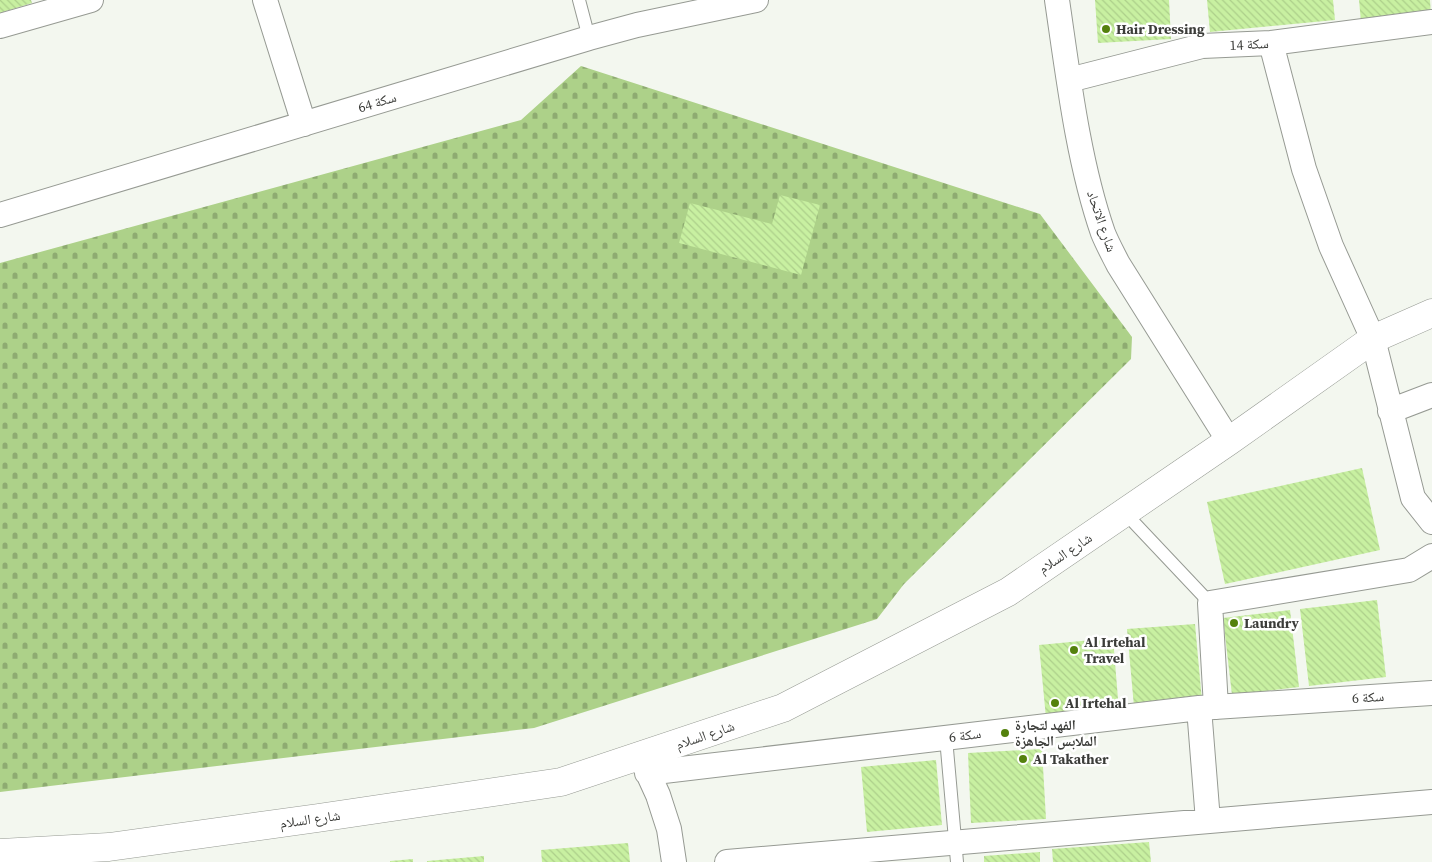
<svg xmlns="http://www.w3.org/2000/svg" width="1432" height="862" viewBox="0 0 1432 862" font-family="'Source Serif 4','Noto Naskh Arabic',serif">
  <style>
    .cemetery { fill: url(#cemetery-stones) }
    .building { fill: url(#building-back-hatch) }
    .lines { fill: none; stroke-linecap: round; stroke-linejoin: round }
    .lane-casing { stroke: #969a93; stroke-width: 14 }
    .street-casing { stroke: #969a93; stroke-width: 26 }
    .secondary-casing { stroke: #969a93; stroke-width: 29 }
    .lane { stroke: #fff; stroke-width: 12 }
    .street { stroke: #fff; stroke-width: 24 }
    .secondary { stroke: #fff; stroke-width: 28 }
    .poi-dot { fill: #54810d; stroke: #fff; stroke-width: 2 }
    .labels { text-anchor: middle; stroke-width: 5; stroke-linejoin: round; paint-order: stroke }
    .poi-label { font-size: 14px; font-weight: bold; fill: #3b3c39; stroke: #fff; text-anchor: start }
    .street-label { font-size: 14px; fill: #3b3c39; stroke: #fff }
  </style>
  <defs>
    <pattern id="cemetery-stones" width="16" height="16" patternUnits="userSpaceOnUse" patternTransform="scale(1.25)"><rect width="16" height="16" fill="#add189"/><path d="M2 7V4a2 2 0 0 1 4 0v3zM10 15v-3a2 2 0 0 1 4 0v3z" fill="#8eab71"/></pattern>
    <pattern id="building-back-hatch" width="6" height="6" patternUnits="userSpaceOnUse" patternTransform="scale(1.25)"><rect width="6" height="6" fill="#c8f0a1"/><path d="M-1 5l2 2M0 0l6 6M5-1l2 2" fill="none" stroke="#adcf8b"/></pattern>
  </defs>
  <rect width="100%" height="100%" fill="#f3f7ef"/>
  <path class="cemetery" d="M 581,66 L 1040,214 L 1132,337 L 1131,359 L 904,584 L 877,619 L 534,728 L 0,792 L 0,263 L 521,120 Z"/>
  <path class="building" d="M 0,0 L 31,0 L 32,3 L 0,13 Z
    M 1095,0 L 1169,0 L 1171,39 L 1098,43 Z
    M 1207,0 L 1333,0 L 1335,20 L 1210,32 Z
    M 1359,0 L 1430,0 L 1431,16 L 1361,22 Z
    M 780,195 L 820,205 L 801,275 L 679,243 L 690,203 L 772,224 Z
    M 1362,468 L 1380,550 L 1225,584 L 1207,502 Z
    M 1377,600 L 1386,677 L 1309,686 L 1300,609 Z
    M 1290,610 L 1299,687 L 1232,695 L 1223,618 Z
    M 1195,624 L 1202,701 L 1134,707 L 1127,629 Z
    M 1113,638 L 1119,711 L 1046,718 L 1039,645 Z
    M 1042,749 L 1046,819 L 971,823 L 968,753 Z
    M 936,760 L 942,825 L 867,832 L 861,767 Z
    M 1149,842 L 1151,862 L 1053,862 L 1052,849 Z
    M 628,843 L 630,862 L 542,862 L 541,850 Z
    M 1040,852 L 1040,862 L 984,862 L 984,856 Z
    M 484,856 L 484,862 L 427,862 L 427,861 Z
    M 413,859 L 413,862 L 390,862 L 390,861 Z"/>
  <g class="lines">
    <defs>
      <path id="lane" d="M 579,0 L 589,38
        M 1125,513 L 1210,603
        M 946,738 L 957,862"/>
      <path id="street" d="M 265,0 L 304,124
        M 1057,0 C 1068,75 1078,161 1103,233 C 1107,243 1113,254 1118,264 L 1229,441
        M 0,26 L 91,0
        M 1271,43 L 1304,169 L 1331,246 L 1373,339 L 1413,498 L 1432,522
        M 1069,80 L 1202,46 L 1271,43 L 1432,22
        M 0,215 L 589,38 L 637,25 L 756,0
        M 1390,411 L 1432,395
        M 1216,707 L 1210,603 L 1409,570 L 1432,556
        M 1199,708 L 1208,821
        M 642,760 L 658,795 L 669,829 L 674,862
        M 647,773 L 1199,708 L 1432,693
        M 727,862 L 1432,802"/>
      <path id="secondary" d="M 0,853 L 109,847 L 318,818 L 561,782 L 783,708 L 1008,592 L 1229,441 L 1373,339 L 1432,313"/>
    </defs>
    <use href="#lane" class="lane-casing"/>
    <use href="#street" class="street-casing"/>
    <use href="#secondary" class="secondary-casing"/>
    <use href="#lane" class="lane"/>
    <use href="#street" class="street"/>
    <use href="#secondary" class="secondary"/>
  </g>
  <g class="poi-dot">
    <circle cx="1106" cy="29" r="5"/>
    <circle cx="1234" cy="623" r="5"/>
    <circle cx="1074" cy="650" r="5"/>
    <circle cx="1055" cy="703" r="5"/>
    <circle cx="1005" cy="733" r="5"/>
    <circle cx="1023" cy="759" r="5"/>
  </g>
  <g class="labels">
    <g class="poi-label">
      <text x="1116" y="34">Hair Dressing</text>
      <text x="1244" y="628">Laundry</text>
      <text x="1084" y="647">Al Irtehal<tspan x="1084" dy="16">Travel</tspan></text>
      <text x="1065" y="708">Al Irtehal</text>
      <text x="1015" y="730">الفهد لتجارة<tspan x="1015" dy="16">الملابس الجاهزة</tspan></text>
      <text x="1033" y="764">Al Takather</text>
    </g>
    <g class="street-label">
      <text transform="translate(1249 44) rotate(-3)" y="5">سكة 14</text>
      <text transform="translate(377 102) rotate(-17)" y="5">سكة 64</text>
      <text transform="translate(1102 221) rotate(71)" y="5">شارع الاتحاد</text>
      <text transform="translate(1065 553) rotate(-34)" y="5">شارع السلام</text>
      <text transform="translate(1368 697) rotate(-4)" y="5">سكة 6</text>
      <text transform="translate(705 735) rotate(-19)" y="5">شارع السلام</text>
      <text transform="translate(965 735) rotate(-7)" y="5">سكة 6</text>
      <text transform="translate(310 819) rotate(-8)" y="5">شارع السلام</text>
    </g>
  </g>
</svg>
